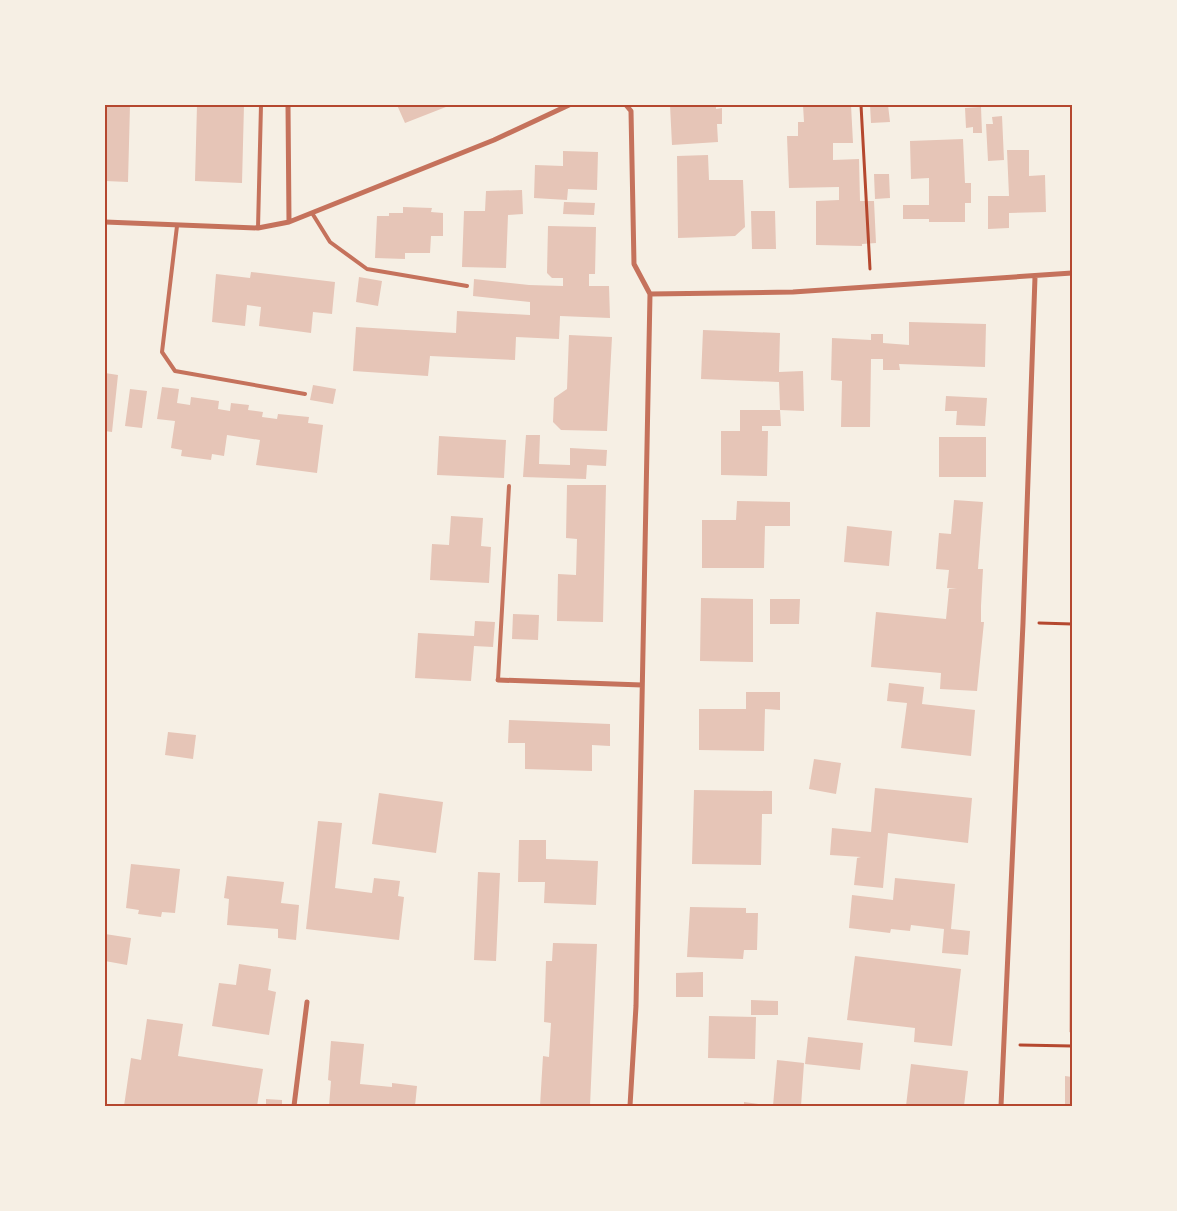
<svg xmlns="http://www.w3.org/2000/svg" width="1177" height="1211" viewBox="0 0 1177 1211" font-family="'Noto Sans',sans-serif">
  <style>
    .building { fill: #e6c5b7 }
    .lines { fill: none; stroke-linecap: round; stroke-linejoin: round }
    .path { stroke: #b5482f; stroke-width: 3 }
    .service { stroke: #c5725c; stroke-width: 4 }
    .minor { stroke: #c5725c; stroke-width: 5 }
    .neatline { fill: none; stroke: #b5482f; stroke-width: 2 }
  </style>
  <rect width="100%" height="100%" fill="#f6efe4"/>
  <path class="building" d="M 105,105 L 130,105 L 128,182 L 105,181 Z
    M 197,105 L 244,105 L 242,183 L 195,181 Z
    M 397,105 L 451,105 L 405,123 Z
    M 670,105 L 716,105 L 716,109 L 722,108 L 722,124 L 717,124 L 718,142 L 672,145 Z
    M 803,105 L 851,105 L 853,143 L 833,143 L 833,160 L 859,159 L 860,201 L 874,201 L 876,243 L 862,244 L 862,246 L 816,245 L 816,201 L 839,200 L 839,187 L 789,188 L 787,136 L 798,136 L 798,122 L 804,122 Z
    M 870,105 L 888,105 L 890,122 L 871,123 Z
    M 981,107 L 982,133 L 973,133 L 973,127 L 966,128 L 965,108 Z
    M 1002,116 L 1004,160 L 988,161 L 986,124 L 993,124 L 992,117 Z
    M 963,139 L 965,183 L 971,183 L 971,203 L 965,203 L 965,222 L 929,222 L 929,219 L 903,219 L 903,205 L 929,205 L 929,178 L 911,179 L 910,141 Z
    M 1007,150 L 1029,150 L 1029,176 L 1045,175 L 1046,212 L 1009,213 L 1009,228 L 988,229 L 988,196 L 1009,196 Z
    M 563,151 L 598,152 L 597,190 L 568,189 L 567,200 L 534,198 L 535,165 L 563,166 Z
    M 708,155 L 709,180 L 743,180 L 745,227 L 735,236 L 678,238 L 677,156 Z
    M 874,174 L 889,174 L 890,198 L 875,199 Z
    M 522,190 L 523,214 L 508,215 L 506,268 L 462,267 L 464,211 L 485,211 L 486,191 Z
    M 564,202 L 595,203 L 594,215 L 563,214 Z
    M 403,207 L 432,208 L 431,212 L 443,213 L 443,236 L 431,236 L 430,253 L 405,253 L 405,259 L 375,258 L 377,216 L 389,216 L 389,213 L 403,213 Z
    M 751,211 L 775,211 L 776,249 L 752,249 Z
    M 548,226 L 596,227 L 595,274 L 589,274 L 589,286 L 609,286 L 610,318 L 560,316 L 559,339 L 516,337 L 515,360 L 430,356 L 428,376 L 353,371 L 356,327 L 456,333 L 457,311 L 530,315 L 530,302 L 473,296 L 474,279 L 529,285 L 563,286 L 563,278 L 552,278 L 547,273 Z
    M 251,272 L 335,282 L 332,314 L 313,312 L 311,333 L 259,326 L 261,307 L 247,305 L 245,326 L 212,322 L 216,274 L 250,278 Z
    M 359,277 L 382,281 L 378,306 L 356,302 Z
    M 909,322 L 986,324 L 985,367 L 899,364 L 900,370 L 883,370 L 883,359 L 871,359 L 870,427 L 841,427 L 842,381 L 831,380 L 832,338 L 871,340 L 871,334 L 883,334 L 883,343 L 909,345 Z
    M 703,330 L 780,333 L 779,372 L 803,371 L 804,411 L 780,410 L 779,382 L 701,379 Z
    M 569,335 L 612,337 L 607,431 L 561,430 L 553,422 L 554,398 L 567,389 Z
    M 105,373 L 118,375 L 112,432 L 105,431 Z
    M 313,385 L 336,389 L 333,404 L 310,400 Z
    M 162,387 L 179,389 L 177,403 L 190,405 L 191,397 L 219,401 L 218,409 L 230,411 L 231,403 L 249,405 L 248,410 L 263,412 L 262,417 L 277,419 L 278,414 L 309,417 L 308,423 L 323,425 L 317,473 L 256,465 L 260,440 L 227,435 L 224,456 L 212,454 L 211,460 L 181,456 L 182,450 L 171,448 L 175,421 L 157,419 Z
    M 130,389 L 147,391 L 142,428 L 125,426 Z
    M 946,396 L 987,398 L 985,426 L 956,425 L 957,411 L 945,411 Z
    M 740,410 L 780,410 L 781,426 L 762,426 L 762,431 L 768,431 L 767,476 L 721,475 L 721,431 L 740,431 Z
    M 526,435 L 540,435 L 539,464 L 570,465 L 570,448 L 607,450 L 606,466 L 587,465 L 586,479 L 523,477 Z
    M 439,436 L 506,440 L 504,478 L 437,475 Z
    M 939,437 L 986,437 L 986,477 L 939,477 Z
    M 567,485 L 606,485 L 603,622 L 557,621 L 558,574 L 576,575 L 577,539 L 566,538 Z
    M 954,500 L 983,502 L 978,569 L 983,569 L 981,606 L 981,622 L 984,622 L 977,691 L 940,689 L 941,673 L 871,667 L 876,612 L 946,619 L 949,589 L 957,589 L 947,588 L 949,570 L 936,569 L 939,533 L 951,534 Z
    M 737,501 L 790,502 L 790,526 L 765,526 L 764,568 L 702,568 L 702,520 L 736,520 Z
    M 451,516 L 483,518 L 481,546 L 491,547 L 489,583 L 430,580 L 432,544 L 449,545 Z
    M 847,526 L 892,531 L 889,566 L 844,562 Z
    M 701,598 L 753,599 L 753,662 L 700,661 Z
    M 770,599 L 800,599 L 799,624 L 770,624 Z
    M 513,614 L 539,615 L 538,640 L 512,639 Z
    M 475,621 L 495,622 L 493,647 L 474,646 L 471,681 L 415,678 L 418,633 L 474,636 Z
    M 889,683 L 924,687 L 922,704 L 975,710 L 971,756 L 901,748 L 907,703 L 887,701 Z
    M 746,692 L 780,692 L 780,710 L 765,709 L 764,751 L 699,750 L 699,709 L 746,709 Z
    M 509,720 L 610,724 L 610,746 L 592,745 L 592,771 L 525,769 L 525,743 L 508,743 Z
    M 168,732 L 196,735 L 193,759 L 165,755 Z
    M 814,759 L 841,763 L 836,794 L 809,789 Z
    M 875,788 L 972,798 L 968,843 L 888,833 L 883,888 L 854,885 L 857,858 L 861,857 L 830,855 L 832,828 L 871,832 Z
    M 694,790 L 772,791 L 772,814 L 762,814 L 761,865 L 692,864 Z
    M 379,793 L 443,802 L 436,853 L 372,844 Z
    M 318,821 L 342,823 L 335,888 L 372,893 L 374,878 L 400,881 L 398,896 L 404,897 L 399,940 L 306,929 Z
    M 519,840 L 546,840 L 546,859 L 598,861 L 596,905 L 544,903 L 545,882 L 518,882 Z
    M 131,864 L 180,869 L 175,913 L 162,912 L 161,917 L 138,914 L 139,910 L 126,908 Z
    M 478,872 L 500,873 L 496,961 L 474,960 Z
    M 227,876 L 284,882 L 281,903 L 299,905 L 296,940 L 278,938 L 278,929 L 227,925 L 229,899 L 224,898 Z
    M 895,878 L 955,884 L 951,929 L 970,931 L 968,955 L 942,953 L 944,929 L 911,925 L 910,931 L 891,929 L 890,933 L 849,928 L 852,895 L 893,900 Z
    M 690,907 L 746,908 L 746,913 L 758,913 L 757,950 L 744,950 L 743,959 L 687,957 Z
    M 1070,932 L 1072,932 L 1072,1033 L 1069,1032 Z
    M 105,934 L 131,938 L 127,965 L 105,961 Z
    M 553,943 L 597,944 L 590,1106 L 540,1106 L 543,1056 L 549,1057 L 551,1023 L 544,1022 L 546,961 L 552,961 Z
    M 855,956 L 961,969 L 952,1046 L 914,1042 L 915,1028 L 847,1020 Z
    M 239,964 L 271,969 L 268,990 L 276,992 L 269,1035 L 212,1026 L 219,983 L 236,985 Z
    M 703,972 L 703,997 L 676,997 L 676,973 Z
    M 751,1000 L 778,1001 L 778,1015 L 751,1015 Z
    M 709,1016 L 756,1017 L 755,1059 L 708,1058 Z
    M 147,1019 L 183,1024 L 178,1056 L 263,1069 L 257,1106 L 124,1106 L 131,1058 L 141,1060 Z
    M 808,1037 L 863,1043 L 860,1070 L 805,1064 Z
    M 331,1041 L 364,1044 L 360,1084 L 392,1087 L 392,1083 L 417,1086 L 415,1106 L 329,1106 L 331,1081 L 328,1080 Z
    M 777,1060 L 804,1063 L 801,1106 L 773,1106 Z
    M 911,1064 L 968,1071 L 964,1106 L 906,1106 Z
    M 1065,1076 L 1072,1077 L 1072,1106 L 1065,1106 Z
    M 266,1099 L 282,1100 L 282,1106 L 266,1106 Z
    M 744,1102 L 766,1105 L 766,1106 L 744,1106 Z"/>
  <g class="lines">
    <path class="path" d="M 861,105 L 870,269
      M 1039,623 L 1072,624
      M 1020,1045 L 1072,1046"/>
    <path class="service" d="M 312,213 L 330,242 L 367,269 L 467,286
      M 177,226 L 162,352 L 175,371 L 305,394
      M 258,228 L 261,105
      M 498,680 L 509,486"/>
    <path class="minor" d="M 288,105 L 289,222
      M 626,105 L 631,111 L 634,264 L 650,294 L 636,1006 L 630,1106
      M 105,222 L 258,228 L 289,222 L 494,140 L 569,105
      M 650,294 L 793,292 L 1072,273
      M 498,680 L 642,685
      M 294,1106 L 307,1002
      M 1001,1106 L 1023,623 L 1035,277"/>
  </g>
  <rect width="1177" height="1211" fill="none" stroke="#f6efe4" stroke-width="212"/>
  <rect x="106" y="106" width="965" height="999" class="neatline"/>
</svg>
